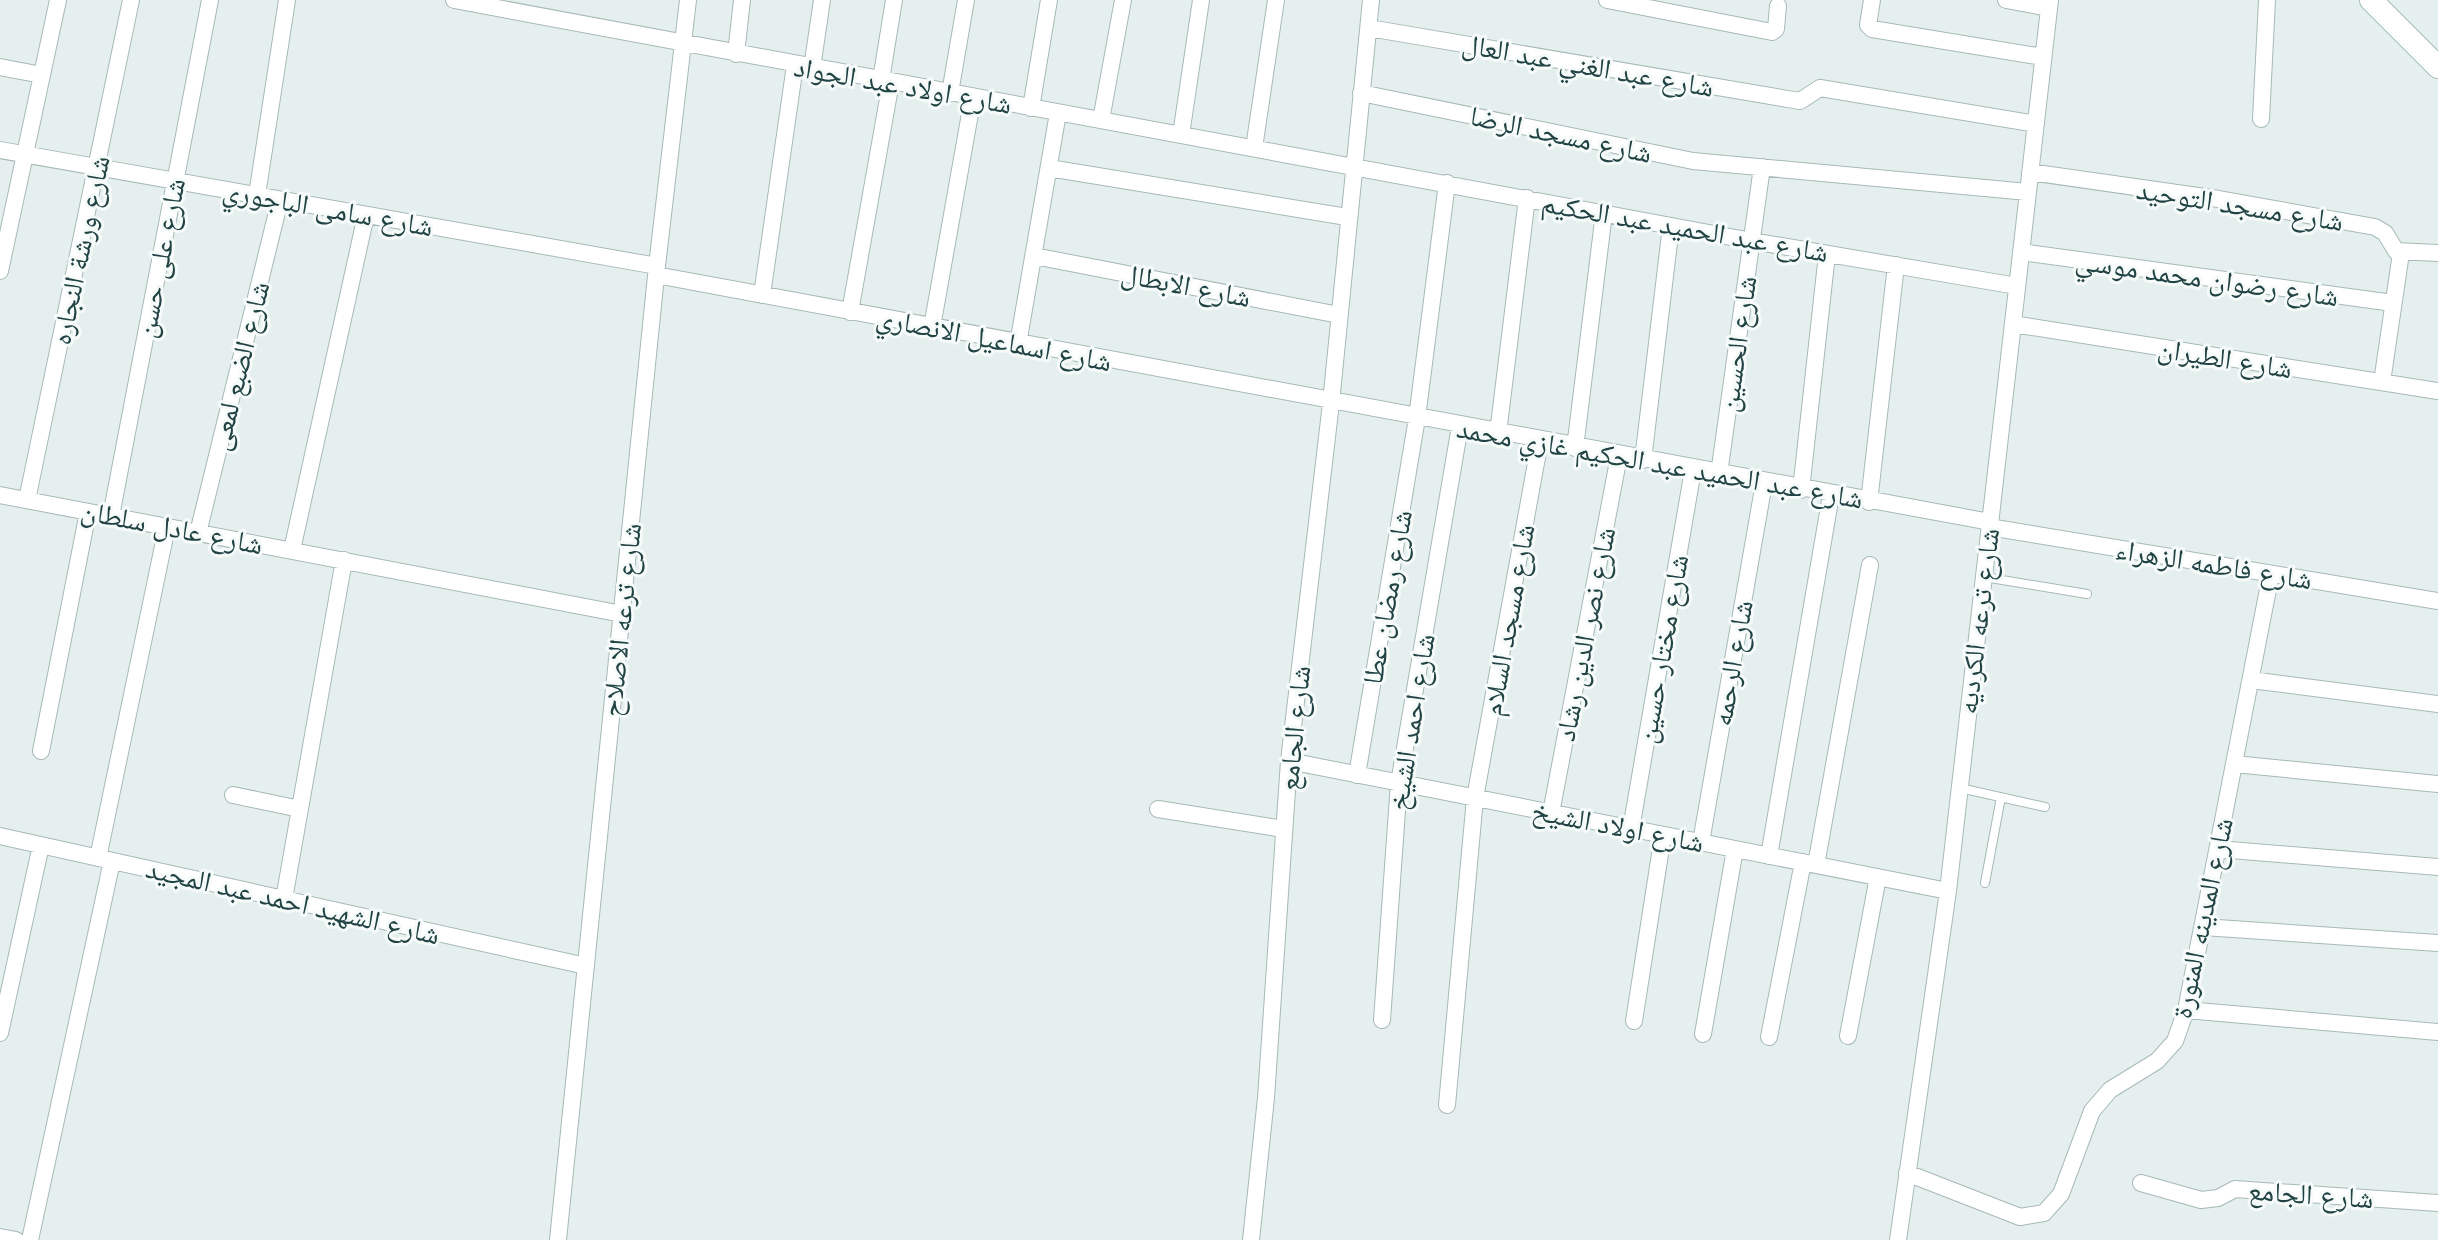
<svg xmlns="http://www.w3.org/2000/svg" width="2438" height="1240" viewBox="0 0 2438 1240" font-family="Helvetica,'Noto Naskh Arabic',sans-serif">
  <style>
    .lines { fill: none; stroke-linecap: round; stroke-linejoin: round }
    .lane-casing { stroke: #a6b9b8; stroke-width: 10 }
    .street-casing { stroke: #a6b9b8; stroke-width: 18 }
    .secondary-casing { stroke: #a1bdbc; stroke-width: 24 }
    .lane { stroke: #fff; stroke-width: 8 }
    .street { stroke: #fff; stroke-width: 16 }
    .secondary { stroke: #fff; stroke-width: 22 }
    .labels { text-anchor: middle; stroke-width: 6; stroke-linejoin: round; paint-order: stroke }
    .street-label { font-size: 28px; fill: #214344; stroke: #f6fbfa }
  </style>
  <rect width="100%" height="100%" fill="#e5f0ee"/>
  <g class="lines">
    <defs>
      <path id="lane" d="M 1984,577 L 2087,594
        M 1960,788 L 2045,807
        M 1985,883 L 2001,797"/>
      <path id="street" d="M 454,0 L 1752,241 L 2017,286
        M 1607,0 L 1772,32 L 1776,29 L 1778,6
        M 1872,0 L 1868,25 L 1872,29 L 2043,57
        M 2006,0 L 2049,8
        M 1369,28 L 1800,101 L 1820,88 L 2036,124
        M 736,54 L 742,0
        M 0,67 L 42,75
        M 812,68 L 822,0
        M 881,80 L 894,0
        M 950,93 L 966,0
        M 1361,93 L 1693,161 L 2028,192
        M 1031,108 L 1049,0
        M 2261,119 L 2267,0
        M 1101,120 L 1123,0
        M 1181,135 L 1201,0
        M 1254,148 L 1276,0
        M 0,150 L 657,266
        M 1049,168 L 1347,217
        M 2030,172 L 2219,199 L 2375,227 L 2385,233 L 2396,251 L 2438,253
        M 257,195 L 287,0
        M 2021,252 L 2393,303
        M 1034,256 L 1339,315
        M 0,271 L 58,0
        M 656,275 L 1990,522
        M 762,295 L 795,65
        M 850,312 L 891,82
        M 2013,324 L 2438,391
        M 932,327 L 973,97
        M 1018,344 L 1058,113
        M 2382,382 L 2401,253
        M 1498,433 L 1527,198
        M 1575,448 L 1604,213
        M 1643,460 L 1671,226
        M 1719,474 L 1762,167
        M 1801,490 L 1827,254
        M 0,495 L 622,614
        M 27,500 L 131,0
        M 1869,502 L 1896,265
        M 111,516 L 210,0
        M 1989,527 L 2438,601
        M 198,533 L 280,200
        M 292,550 L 366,215
        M 2251,680 L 2438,704
        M 41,751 L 88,512
        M 1289,761 L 1948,891
        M 2234,764 L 2438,784
        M 1357,775 L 1417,418 L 1447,183
        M 233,795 L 300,809
        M 1158,809 L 1284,829
        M 1551,813 L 1619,456
        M 1631,829 L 1693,470
        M 0,836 L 586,966
        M 1701,842 L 1764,483
        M 2218,849 L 2438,867
        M 1769,856 L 1831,495
        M 98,858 L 167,527
        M 1816,865 L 1870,565
        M 284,899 L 344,560
        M 2203,927 L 2438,943
        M 2186,1010 L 2438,1032
        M 1382,1020 L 1399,783 L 1460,426
        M 1634,1021 L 1663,835
        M 0,1033 L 41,845
        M 1703,1034 L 1735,849
        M 1848,1036 L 1878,877
        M 1769,1037 L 1803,862
        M 1447,1105 L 1475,798 L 1540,441
        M 1907,1173 L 2020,1217 L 2044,1213 L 2061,1194 L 2092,1111 L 2110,1090 L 2157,1061 L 2175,1041 L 2186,1010 L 2271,574
        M 2141,1183 L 2201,1200 L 2218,1198 L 2235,1189 L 2438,1203
        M 0,1237 L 16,1240
        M 30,1240 L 112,861
        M 558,1240 L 657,266 L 688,0
        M 1251,1240 L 1266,1098 L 1289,761 L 1331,403 L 1371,0
        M 1898,1240 L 1948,891 L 2050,0"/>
      <path id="secondary" d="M 2371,0 L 2438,67"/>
    </defs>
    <use href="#lane" class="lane-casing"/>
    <use href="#street" class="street-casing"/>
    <use href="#secondary" class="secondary-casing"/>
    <use href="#lane" class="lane"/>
    <use href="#street" class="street"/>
    <use href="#secondary" class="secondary"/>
  </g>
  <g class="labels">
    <g class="street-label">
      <text transform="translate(1588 65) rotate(10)" y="10">شارع عبد الغني عبد العال</text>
      <text transform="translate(903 85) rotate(10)" y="10">شارع اولاد عبد الجواد</text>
      <text transform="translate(1561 134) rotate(12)" y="10">شارع مسجد الرضا</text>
      <text transform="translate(2240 205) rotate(9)" y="10">شارع مسجد التوحيد</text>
      <text transform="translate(328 208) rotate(10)" y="10">شارع سامى الباجوري</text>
      <text transform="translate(1685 227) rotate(10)" y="10">شارع عبد الحميد عبد الحكيم</text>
      <text transform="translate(80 250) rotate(-78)" y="10">شارع ورشة النجاره</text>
      <text transform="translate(160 258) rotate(-79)" y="10">شارع على حسن</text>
      <text transform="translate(2207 278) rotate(8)" y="10">شارع رضوان محمد موسي</text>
      <text transform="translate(1186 285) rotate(11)" y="10">شارع الابطال</text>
      <text transform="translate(994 339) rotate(11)" y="10">شارع اسماعيل الانصاري</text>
      <text transform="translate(1737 344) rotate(-82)" y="10">شارع الحسين</text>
      <text transform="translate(2225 358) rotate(9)" y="10">شارع الطيران</text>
      <text transform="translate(239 366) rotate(-76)" y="10">شارع الضبع لمعى</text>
      <text transform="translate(1660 463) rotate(10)" y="10">شارع عبد الحميد عبد الحكيم غازي محمد</text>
      <text transform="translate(172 527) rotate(11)" y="10">شارع عادل سلطان</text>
      <text transform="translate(2214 564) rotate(9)" y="10">شارع فاطمه الزهراء</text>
      <text transform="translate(1387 597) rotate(-80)" y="10">شارع رمضان عطا</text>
      <text transform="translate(621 620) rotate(-84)" y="10">شارع ترعه الاصلاح</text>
      <text transform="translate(1508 620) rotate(-80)" y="10">شارع مسجد السلام</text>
      <text transform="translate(1978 621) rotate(-83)" y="10">شارع ترعه الكرديه</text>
      <text transform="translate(1585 634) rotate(-79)" y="10">شارع نصر الدين رشاد</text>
      <text transform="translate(1662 649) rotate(-80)" y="10">شارع مختار حسين</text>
      <text transform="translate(1732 663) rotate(-80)" y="10">شارع الرحمه</text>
      <text transform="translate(1411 722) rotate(-81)" y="10">شارع احمد الشيخ</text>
      <text transform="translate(1294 728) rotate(-84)" y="10">شارع الجامع</text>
      <text transform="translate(1618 826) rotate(11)" y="10">شارع اولاد الشيخ</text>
      <text transform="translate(293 901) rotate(13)" y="10">شارع الشهيد احمد عبد المجيد</text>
      <text transform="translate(2202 918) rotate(-78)" y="10">شارع المدينه المنورة</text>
      <text transform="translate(2311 1194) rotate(4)" y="10">شارع الجامع</text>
    </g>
  </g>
</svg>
